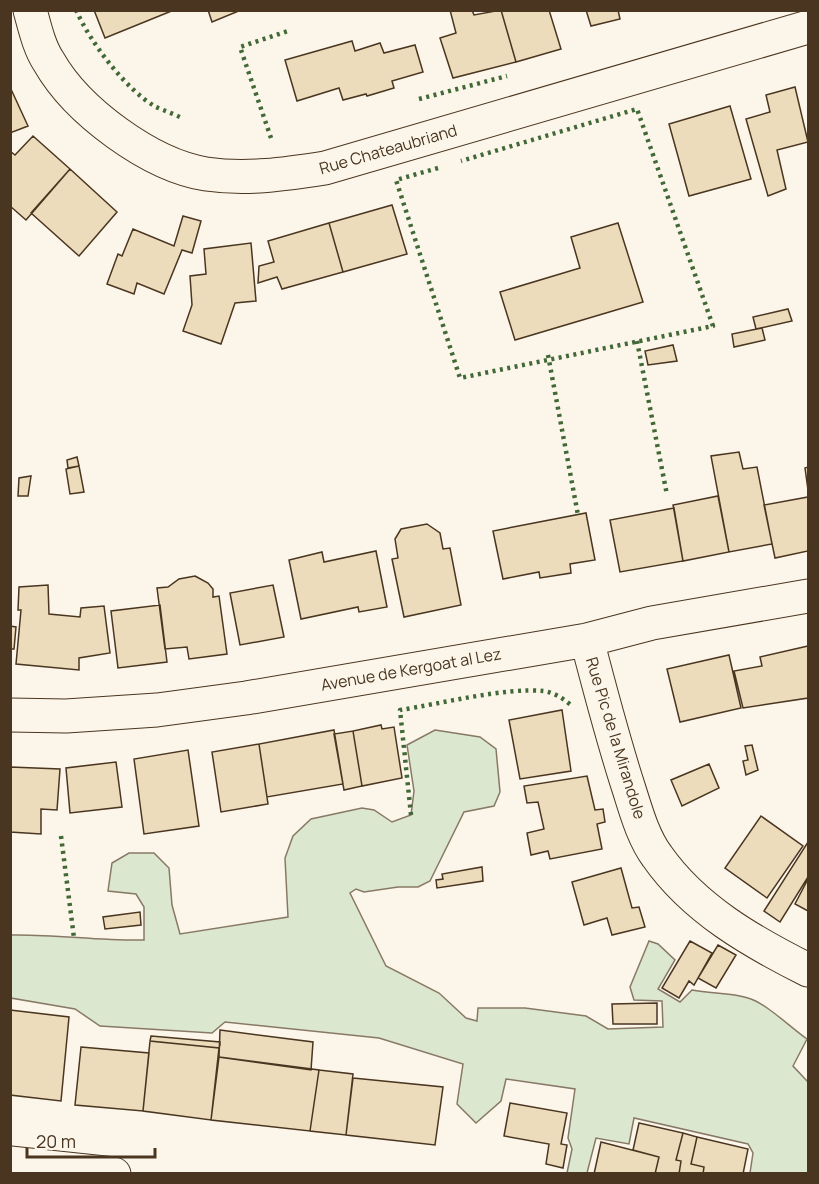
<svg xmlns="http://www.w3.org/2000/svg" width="819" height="1184" viewBox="0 0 819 1184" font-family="Manrope,sans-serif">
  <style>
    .green { fill: #dce7d0; stroke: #887966; stroke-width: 1.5 }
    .building { fill: #ecdcbc; stroke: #4a3520; stroke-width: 1.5 }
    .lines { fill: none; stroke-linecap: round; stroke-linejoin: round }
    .street-casing { stroke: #4a3520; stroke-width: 35 }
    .secondary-casing { stroke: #4a3520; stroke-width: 35 }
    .street { stroke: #fbf6e9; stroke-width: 33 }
    .secondary { stroke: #fbf6e9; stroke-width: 33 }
    .hedge { stroke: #436837; stroke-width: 4.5; stroke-dasharray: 3 4.5; stroke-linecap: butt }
    .labels { text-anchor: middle; stroke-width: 4.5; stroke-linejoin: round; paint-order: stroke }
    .street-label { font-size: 16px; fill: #4a3520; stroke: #fbf6e9 }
  </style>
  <rect width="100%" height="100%" fill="#fbf6e9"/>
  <path class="green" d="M 435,730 L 480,737 L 496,749 L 500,792 L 494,806 L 464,812 L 430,881 L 418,887 L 398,887 L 364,892 L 356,889 L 350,893 L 386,966 L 439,993 L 466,1018 L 477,1021 L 478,1008 L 525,1008 L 586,1016 L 608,1029 L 663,1027 L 662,1001 L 634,1000 L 630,987 L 649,941 L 658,944 L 675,960 L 658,989 L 680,1002 L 692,990 C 711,994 730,992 748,998 C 766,1003 791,1028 807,1039 L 793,1066 L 808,1082 L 808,1173 L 750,1173 L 753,1153 L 748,1144 L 634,1118 L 629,1144 L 596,1138 L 587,1173 L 567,1173 L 572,1149 L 568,1138 L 575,1089 L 506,1079 L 501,1101 L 476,1123 L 457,1104 L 463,1064 L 379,1038 L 225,1022 L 212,1033 L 100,1026 L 75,1009 L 11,998 L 11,935 C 55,934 99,941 144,940 L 144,907 L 136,894 L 108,891 L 112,863 L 129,853 L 154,853 L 169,868 L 172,905 L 180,934 L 288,917 L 285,858 L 293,836 L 311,819 L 362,808 L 374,810 L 392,822 L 411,815 L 414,791 L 407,745 Z"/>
  <path class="building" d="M 94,10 L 174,10 L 105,38 Z
    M 208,10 L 241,10 L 212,22 Z
    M 450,10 L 472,10 L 474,15 L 501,10 L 516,62 L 453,78 L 440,38 L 456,33 Z
    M 501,10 L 549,10 L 561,49 L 516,62 Z
    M 586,10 L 618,10 L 620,19 L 591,26 Z
    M 352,41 L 355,51 L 380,43 L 384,53 L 415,45 L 423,72 L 392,81 L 394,88 L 367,96 L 366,94 L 343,100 L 339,88 L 297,101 L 285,60 Z
    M 10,87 L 28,126 L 10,133 Z
    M 795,87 L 808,142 L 777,150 L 786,189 L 768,196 L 746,119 L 770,112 L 766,95 Z
    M 730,106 L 751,179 L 689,196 L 669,124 Z
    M 33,136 L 70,169 L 26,220 L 10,206 L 10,151 L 15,155 Z
    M 70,169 L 117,212 L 79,256 L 31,213 Z
    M 392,205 L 407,254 L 343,272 L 329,223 Z
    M 183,216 L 201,221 L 192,253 L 182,250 L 164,294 L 137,283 L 134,294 L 107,284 L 118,254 L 122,256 L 133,229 L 174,246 Z
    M 329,223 L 343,272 L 282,289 L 277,277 L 258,283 L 259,266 L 274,262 L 268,241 Z
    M 618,223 L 643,302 L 515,340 L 500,292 L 580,268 L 571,237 Z
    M 251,243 L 256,301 L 235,303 L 221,344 L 183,331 L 192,305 L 190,276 L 206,274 L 204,249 Z
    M 788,309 L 792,321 L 756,329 L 753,317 Z
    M 762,328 L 765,340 L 734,347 L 732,334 Z
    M 673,345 L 677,361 L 648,365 L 645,351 Z
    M 739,452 L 743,469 L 757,467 L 772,544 L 729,552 L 711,456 Z
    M 77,457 L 79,466 L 68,468 L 67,460 Z
    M 79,466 L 84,492 L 70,494 L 66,469 Z
    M 808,467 L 808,490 L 805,468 Z
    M 31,476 L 28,496 L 18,496 L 19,478 Z
    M 718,496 L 729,552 L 683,561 L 673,505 Z
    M 808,497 L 808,551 L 775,558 L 764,505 Z
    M 674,508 L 683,561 L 620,572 L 610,520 Z
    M 586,513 L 595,560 L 570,564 L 571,573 L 540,578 L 539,572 L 503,579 L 493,531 Z
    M 427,524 L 440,533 L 443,549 L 450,548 L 461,605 L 404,617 L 392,559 L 398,558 L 395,539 L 401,529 Z
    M 376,551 L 387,607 L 359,612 L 358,607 L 301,619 L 289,560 L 322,552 L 324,562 Z
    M 195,576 L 208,583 L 213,589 L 213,597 L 219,596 L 227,654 L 189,659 L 187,647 L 165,649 L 157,588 L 168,587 L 179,579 Z
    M 48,585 L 49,614 L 80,617 L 81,608 L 104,606 L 110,653 L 79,658 L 79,670 L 16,664 L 21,610 L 18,610 L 19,587 Z
    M 273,585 L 284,637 L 240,645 L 230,593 Z
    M 160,605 L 167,662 L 118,668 L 111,611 Z
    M 10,626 L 16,627 L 14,649 L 10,649 Z
    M 808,646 L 808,698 L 743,708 L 734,671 L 762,666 L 760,657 Z
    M 729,655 L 741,708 L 680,722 L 667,669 Z
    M 562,710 L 571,771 L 520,779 L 509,720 Z
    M 381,725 L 382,729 L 394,727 L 402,778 L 362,786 L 353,731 Z
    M 334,730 L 343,784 L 267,797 L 259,744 Z
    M 353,731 L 362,786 L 344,790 L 334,734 Z
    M 259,744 L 268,804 L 221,812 L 212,752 Z
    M 752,745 L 758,770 L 746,775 L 743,761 L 748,760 L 745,746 Z
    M 188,750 L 199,826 L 144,834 L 134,759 Z
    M 116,762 L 122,807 L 70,813 L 66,768 Z
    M 709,764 L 719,788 L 682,806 L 671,780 Z
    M 10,767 L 60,769 L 57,810 L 41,809 L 41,834 L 10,832 Z
    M 587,776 L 595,810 L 603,809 L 605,822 L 597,824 L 602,849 L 550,859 L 548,851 L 531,855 L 527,833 L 544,829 L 538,802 L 527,803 L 524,786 Z
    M 761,816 L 803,846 L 767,898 L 725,868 Z
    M 808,842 L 808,877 L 780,922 L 764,911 Z
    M 482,867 L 483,881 L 437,888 L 436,880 L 443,879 L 442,874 Z
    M 621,868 L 632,908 L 639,907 L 645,927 L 612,935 L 607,918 L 584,925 L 572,882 Z
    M 808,879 L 808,911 L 795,904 Z
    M 140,912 L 141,925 L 105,929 L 103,917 Z
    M 690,941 L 712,953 L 694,985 L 689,981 L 679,998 L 662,988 Z
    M 718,945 L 736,955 L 716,988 L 698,978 Z
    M 657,1003 L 657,1024 L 613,1024 L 612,1004 Z
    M 10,1010 L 69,1017 L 61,1101 L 10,1095 Z
    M 220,1030 L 313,1042 L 311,1070 L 219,1057 Z
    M 151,1036 L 220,1042 L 220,1045 L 219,1048 L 150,1041 Z
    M 150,1041 L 219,1048 L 211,1120 L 143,1111 Z
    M 81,1047 L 149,1053 L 143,1111 L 75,1105 Z
    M 219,1057 L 319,1070 L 310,1131 L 211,1120 Z
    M 319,1070 L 353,1074 L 346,1135 L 310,1131 Z
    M 353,1078 L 443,1087 L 435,1145 L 346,1135 Z
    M 510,1103 L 567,1113 L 561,1144 L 567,1145 L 563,1168 L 546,1164 L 549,1144 L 504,1136 Z
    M 639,1123 L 683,1133 L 676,1160 L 681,1161 L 679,1174 L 655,1174 L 659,1157 L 633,1150 Z
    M 683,1133 L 697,1137 L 691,1164 L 704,1167 L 703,1174 L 679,1174 L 681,1161 L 676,1160 Z
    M 697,1137 L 748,1149 L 743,1174 L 703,1174 L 704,1167 L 691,1164 Z
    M 601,1142 L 659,1157 L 655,1174 L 594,1174 Z"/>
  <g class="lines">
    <defs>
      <path id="street" d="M 30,10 C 35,28 39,47 49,62 C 77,111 150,165 206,174 C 247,180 286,174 325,168 L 808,27
        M 587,640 C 600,690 613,740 629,789 C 636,811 643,837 657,856 C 694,909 752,942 808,970
        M 10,715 L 66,716 L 157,710 L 246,698 L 587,640 L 652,623 L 808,596"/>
      <path id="secondary" d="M 10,1163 L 114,1174"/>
    </defs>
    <use href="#street" class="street-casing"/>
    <use href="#secondary" class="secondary-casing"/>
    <use href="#street" class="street"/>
    <use href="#secondary" class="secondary"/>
    <path class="hedge" d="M 76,10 C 90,42 126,90 156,107 C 165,111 174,114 182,118
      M 419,99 L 507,76
      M 271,138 L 240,47 L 288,31
      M 438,168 L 396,180 L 460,378 L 713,326 L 637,109 L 461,161
      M 637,341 L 667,495
      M 548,355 L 578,515
      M 411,815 L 400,710 C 439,704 506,687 544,691 C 555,693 564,699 572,706
      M 61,836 L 74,938"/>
  </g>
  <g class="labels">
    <g class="street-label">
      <text transform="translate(388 149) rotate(-16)" y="6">Rue Chateaubriand</text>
      <text transform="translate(411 669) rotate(-10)" y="6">Avenue de Kergoat al Lez</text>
      <text transform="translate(616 738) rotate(73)" y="6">Rue Pic de la Mirandole</text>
    </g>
  </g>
  <rect width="819" height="1184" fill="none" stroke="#4a3520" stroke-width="24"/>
  <path d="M27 1148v9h128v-9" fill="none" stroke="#4a3520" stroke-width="3"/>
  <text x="36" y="1148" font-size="18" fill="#4a3520" stroke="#fbf6e9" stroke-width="4.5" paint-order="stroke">20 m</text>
</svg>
